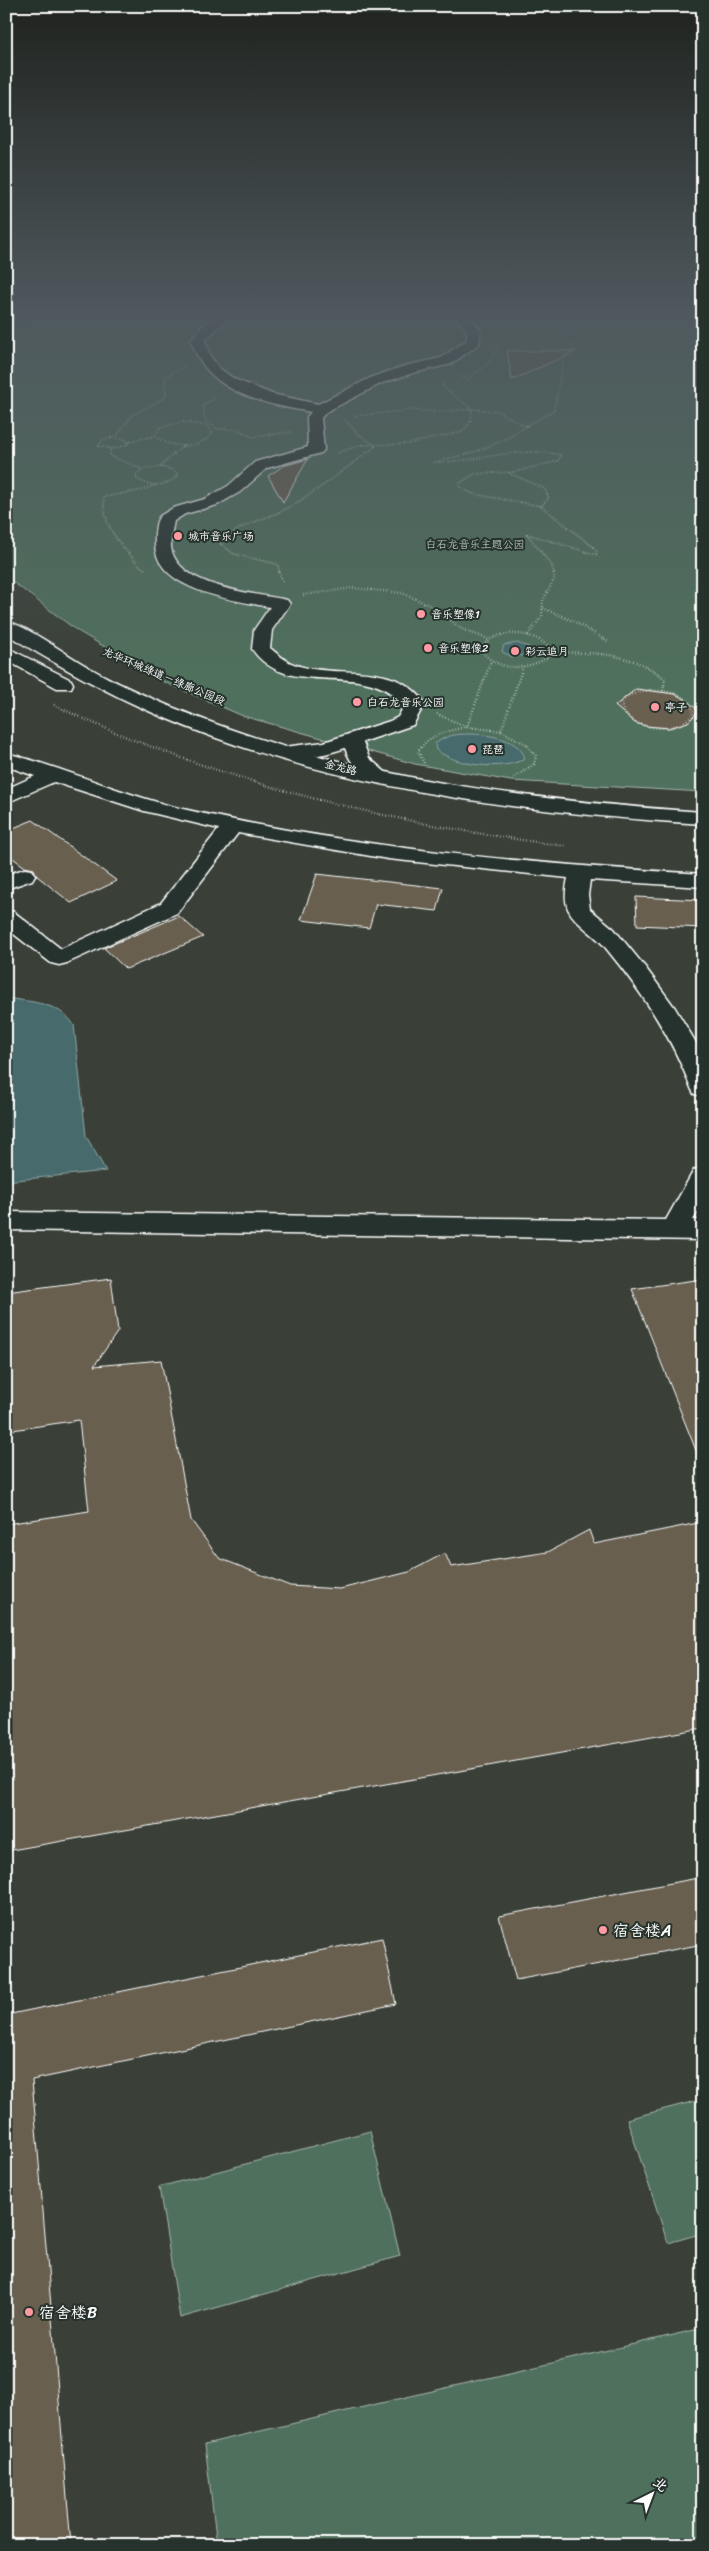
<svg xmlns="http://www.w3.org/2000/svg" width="709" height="2551" viewBox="0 0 709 2551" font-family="Sriracha,'LXGW WenKai TC',sans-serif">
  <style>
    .green { fill: #4f705b; stroke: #a7b8ad }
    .water { fill: #476b6d; stroke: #91a6a7 }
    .building { fill: #675e50; stroke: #fff }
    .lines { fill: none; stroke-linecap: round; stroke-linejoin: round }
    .minor-casing { stroke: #fff; stroke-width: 3 }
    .major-casing { stroke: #fff; stroke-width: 3 }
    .path-far1 { stroke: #fff; stroke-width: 2; stroke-dasharray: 0.5 2; stroke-linecap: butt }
    .path { stroke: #fff; stroke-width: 2.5; stroke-dasharray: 0.5 2.5; stroke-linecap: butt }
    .minor { fill: #26332d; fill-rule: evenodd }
    .major { fill: #26332d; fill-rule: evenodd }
    .poi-dot { fill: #ff9aa2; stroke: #26332d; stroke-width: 2 }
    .labels { text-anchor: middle; stroke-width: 4; stroke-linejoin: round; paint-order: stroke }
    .far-poi-label { font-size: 11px; fill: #fff; stroke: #26332d; text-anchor: start }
    .far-park-label { font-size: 11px; fill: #b0bfb5; stroke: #26332d }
    .far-street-label { font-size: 11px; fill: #fff; stroke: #26332d }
    .near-poi-label { font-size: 16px; fill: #fff; stroke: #26332d; text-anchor: start }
  </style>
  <rect width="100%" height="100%" fill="#3a4038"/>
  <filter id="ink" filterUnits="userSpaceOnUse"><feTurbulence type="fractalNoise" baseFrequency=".02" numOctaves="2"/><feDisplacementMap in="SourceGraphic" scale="10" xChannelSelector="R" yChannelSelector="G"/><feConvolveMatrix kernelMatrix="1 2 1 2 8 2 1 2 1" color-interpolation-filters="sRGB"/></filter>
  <g filter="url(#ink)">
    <path class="green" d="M 36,316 L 703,316 L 703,792 L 511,781 L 415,764 L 243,716 L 164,682 L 76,630 L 9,579 L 6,571 L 6,341 Z
      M 703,2099 L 703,2233 L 668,2243 L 627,2119 Z
      M 370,2131 L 400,2256 L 180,2318 L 159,2187 Z
      M 703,2328 L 703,2545 L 217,2545 L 205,2444 Z"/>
    <path class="water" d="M 517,643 L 529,647 L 531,654 L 513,657 L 502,652 L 504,645 Z
      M 473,734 C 490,735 521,739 525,759 C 500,771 458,766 436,750 L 435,744 C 447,734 458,734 473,734 Z
      M 6,998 C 31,1002 59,1002 74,1025 L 86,1136 L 106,1171 L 6,1181 Z"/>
    <path class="building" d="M 507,351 L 576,351 L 512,380 Z
      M 308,459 L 283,502 L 268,476 L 283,466 Z
      M 636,689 L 675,694 L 685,699 L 699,711 L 688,722 L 669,728 L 646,726 L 635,723 L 615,706 Z
      M 33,820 L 117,881 L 71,903 L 37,876 L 34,869 L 25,867 L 6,853 L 6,831 Z
      M 317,874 L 443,888 L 437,911 L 376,904 L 369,928 L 301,920 Z
      M 636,897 L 703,900 L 703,928 L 637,925 Z
      M 179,916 L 203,937 L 126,969 L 104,948 Z
      M 111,1278 L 118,1331 L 94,1366 L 161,1360 L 191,1520 L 219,1558 L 290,1586 L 340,1589 L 409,1572 L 445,1553 L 451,1567 L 548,1552 L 589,1530 L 594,1544 L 703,1522 L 703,1728 L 6,1851 L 6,1524 L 89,1511 L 79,1420 L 6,1431 L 6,1292 Z
      M 703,1279 L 703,1463 L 701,1463 L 632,1289 Z
      M 703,1877 L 703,1944 L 516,1980 L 499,1916 Z
      M 382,1938 L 396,2004 L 32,2080 L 71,2545 L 6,2545 L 6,2015 Z"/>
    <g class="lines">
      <defs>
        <path id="minor" d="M 216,316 L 231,316 L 205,340 L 210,356 L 219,368 L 234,379 L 272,394 L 318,404 L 372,377 L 405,366 L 441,358 L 467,340 L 467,331 L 454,316 L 468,316 L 481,330 L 479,344 L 451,364 L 413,373 L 382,383 L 326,412 L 321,418 L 324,450 L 321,453 L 267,468 L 240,492 L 217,505 L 185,514 L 174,521 C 172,531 169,542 172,552 C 184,589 256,593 287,600 L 290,604 L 272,630 L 270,648 C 276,653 282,658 289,662 C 331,682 392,656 425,703 L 413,725 L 363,742 L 369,758 L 391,777 L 388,781 C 368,786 351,766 345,748 C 325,755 297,761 276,756 L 273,752 L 276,748 L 324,742 L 390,721 L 398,717 L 405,704 C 396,697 387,689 375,685 C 335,671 281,691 252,649 L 254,630 L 270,607 C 235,600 154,591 155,542 C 155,533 155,522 160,516 L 173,508 L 205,499 L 228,486 L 255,462 L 308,447 L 307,417 L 311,412 C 263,404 206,392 191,340 L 202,326 Z
          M 6,753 C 66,768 122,795 183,809 C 353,848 528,864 703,874 L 703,887 L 590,880 L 588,895 L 590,909 L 614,929 L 645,967 L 675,1008 L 698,1046 L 703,1057 L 703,1096 L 694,1094 L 691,1088 C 671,1035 641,991 605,947 C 594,933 576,925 568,909 C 564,899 566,888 568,878 L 388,859 L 238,833 L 177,913 L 67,963 L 59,965 L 51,963 L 6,928 L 6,910 L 14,912 L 61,949 L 161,903 L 219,829 L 144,811 L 54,782 L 6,803 L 6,789 L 35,776 L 6,766 Z
          M 24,869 L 32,870 L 35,875 L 32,880 L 6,889 L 6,875 Z
          M 703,1167 L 703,1204 L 693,1220 L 703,1220 L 703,1240 L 6,1230 L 6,1212 L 666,1220 L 694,1170 Z"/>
        <path id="major" d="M 6,621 C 27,626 67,655 88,667 C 115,683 146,696 174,708 C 342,777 523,800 703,812 L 703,824 C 518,812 331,789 160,716 C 106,693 56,664 6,634 Z
          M 6,647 L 71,680 L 73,684 L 71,688 L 57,688 L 6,660 Z"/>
      </defs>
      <use href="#minor" class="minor-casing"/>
      <use href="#major" class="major-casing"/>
      <path class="path-far1" d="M 460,376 L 467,379 L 486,366 L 499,348 L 496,343
        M 444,382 L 442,386 L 472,409
        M 215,398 L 203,405 L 205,421 L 218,429 L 237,429 L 253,437 L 291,432
        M 355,416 L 412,410 L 436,412 L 472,409 L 497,411 L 526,426 C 500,445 472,454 441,460
        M 345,420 L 357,433 L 376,446
        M 183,422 L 207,426 L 213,433 C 199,450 171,449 155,436 L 159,428 Z
        M 526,426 L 554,410 L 563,362 L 578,340 L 568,327 L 544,316
        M 116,437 L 132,415 L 166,397 L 165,377 L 186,366
        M 111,438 L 125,439 L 128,444 L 114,449 L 99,446 L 102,440 Z
        M 128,442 L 155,436
        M 110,449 L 110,456 L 142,469
        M 337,453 L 361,445 L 407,444 L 462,432 L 471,421 L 472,409
        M 433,462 C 476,463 519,445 561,455 L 558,461 L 514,472 L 474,474 L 457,485 L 473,494 L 541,506 L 596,549 L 597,555 L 527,534 L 552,566 L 554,573
        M 161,466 L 184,445
        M 161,467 L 174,470 L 178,475 C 167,487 149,488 136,478 L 136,475 L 143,469 Z
        M 509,473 L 545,489 L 549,498 L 541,506
        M 145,569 C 139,566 135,561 131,556 C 114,538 103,522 104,497 L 143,490 L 156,485
        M 280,573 L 277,564 L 234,554 L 221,544 C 237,523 268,520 291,506 C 321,489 348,466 376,446"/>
      <path class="path" d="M 279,572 L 283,583
        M 303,595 L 353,588 L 402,593 L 436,608 L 461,629 L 488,639
        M 543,608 L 573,621 L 609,642
        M 507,634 C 523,633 537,636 549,647 L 548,657 C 526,671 497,672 481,650 C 486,639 496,636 507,634 Z
        M 528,635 L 542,616 L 543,600 L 555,578 L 553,572
        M 550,652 C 591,653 632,651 665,679 L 663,691
        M 650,690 C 667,691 694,694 693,716 C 688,719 682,724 676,726 C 656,731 625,726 621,703 L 629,695 Z
        M 54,705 C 213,781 391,824 566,846
        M 437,714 L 467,727 L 501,731
        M 424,763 L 418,751 C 430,734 447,731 467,727 L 491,661
        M 514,778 L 534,764 L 536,756 L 526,744 L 501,731 L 523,667"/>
      <use href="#minor" class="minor"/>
      <use href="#major" class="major"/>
    </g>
  </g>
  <linearGradient id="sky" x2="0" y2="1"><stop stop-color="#20231f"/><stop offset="0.47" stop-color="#4f595e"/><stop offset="1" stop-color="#4f595e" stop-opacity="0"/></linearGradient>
  <rect width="709" height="673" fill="url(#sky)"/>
  <g class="poi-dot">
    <circle cx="178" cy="536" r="5"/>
    <circle cx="421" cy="614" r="5"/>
    <circle cx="428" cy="648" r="5"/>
    <circle cx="515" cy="651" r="5"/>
    <circle cx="357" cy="702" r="5"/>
    <circle cx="655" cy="707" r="5"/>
    <circle cx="472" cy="749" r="5"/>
    <circle cx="603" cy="1930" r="5"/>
    <circle cx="29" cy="2312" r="5"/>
  </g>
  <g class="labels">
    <g class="far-poi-label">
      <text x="188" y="540">城市音乐广场</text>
      <text x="431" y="618">音乐塑像1</text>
      <text x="438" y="652">音乐塑像2</text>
      <text x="525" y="655">彩云追月</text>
      <text x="367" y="706">白石龙音乐公园</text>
      <text x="665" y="711">亭子</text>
      <text x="482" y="753">琵琶</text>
    </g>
    <g class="far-park-label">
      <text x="475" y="548">白石龙音乐主题公园</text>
    </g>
    <g class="far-street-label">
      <text transform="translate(164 676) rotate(23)" y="4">龙华环城绿道－绿廊公园段</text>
      <text transform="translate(341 767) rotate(14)" y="4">金龙路</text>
    </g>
    <g class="near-poi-label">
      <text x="613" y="1936">宿舍楼A</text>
      <text x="39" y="2318">宿舍楼B</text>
    </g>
  </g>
  <rect width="709" height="2551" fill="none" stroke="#26332d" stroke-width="25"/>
  <rect x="12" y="12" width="684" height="2526" fill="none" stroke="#fff" stroke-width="2" filter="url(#ink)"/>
  <g transform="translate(652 2494) rotate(42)" stroke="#26332d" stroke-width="4" paint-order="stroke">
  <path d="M0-4L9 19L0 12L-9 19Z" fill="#ffffff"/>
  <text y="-8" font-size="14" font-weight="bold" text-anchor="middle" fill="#ffffff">北</text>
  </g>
</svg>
